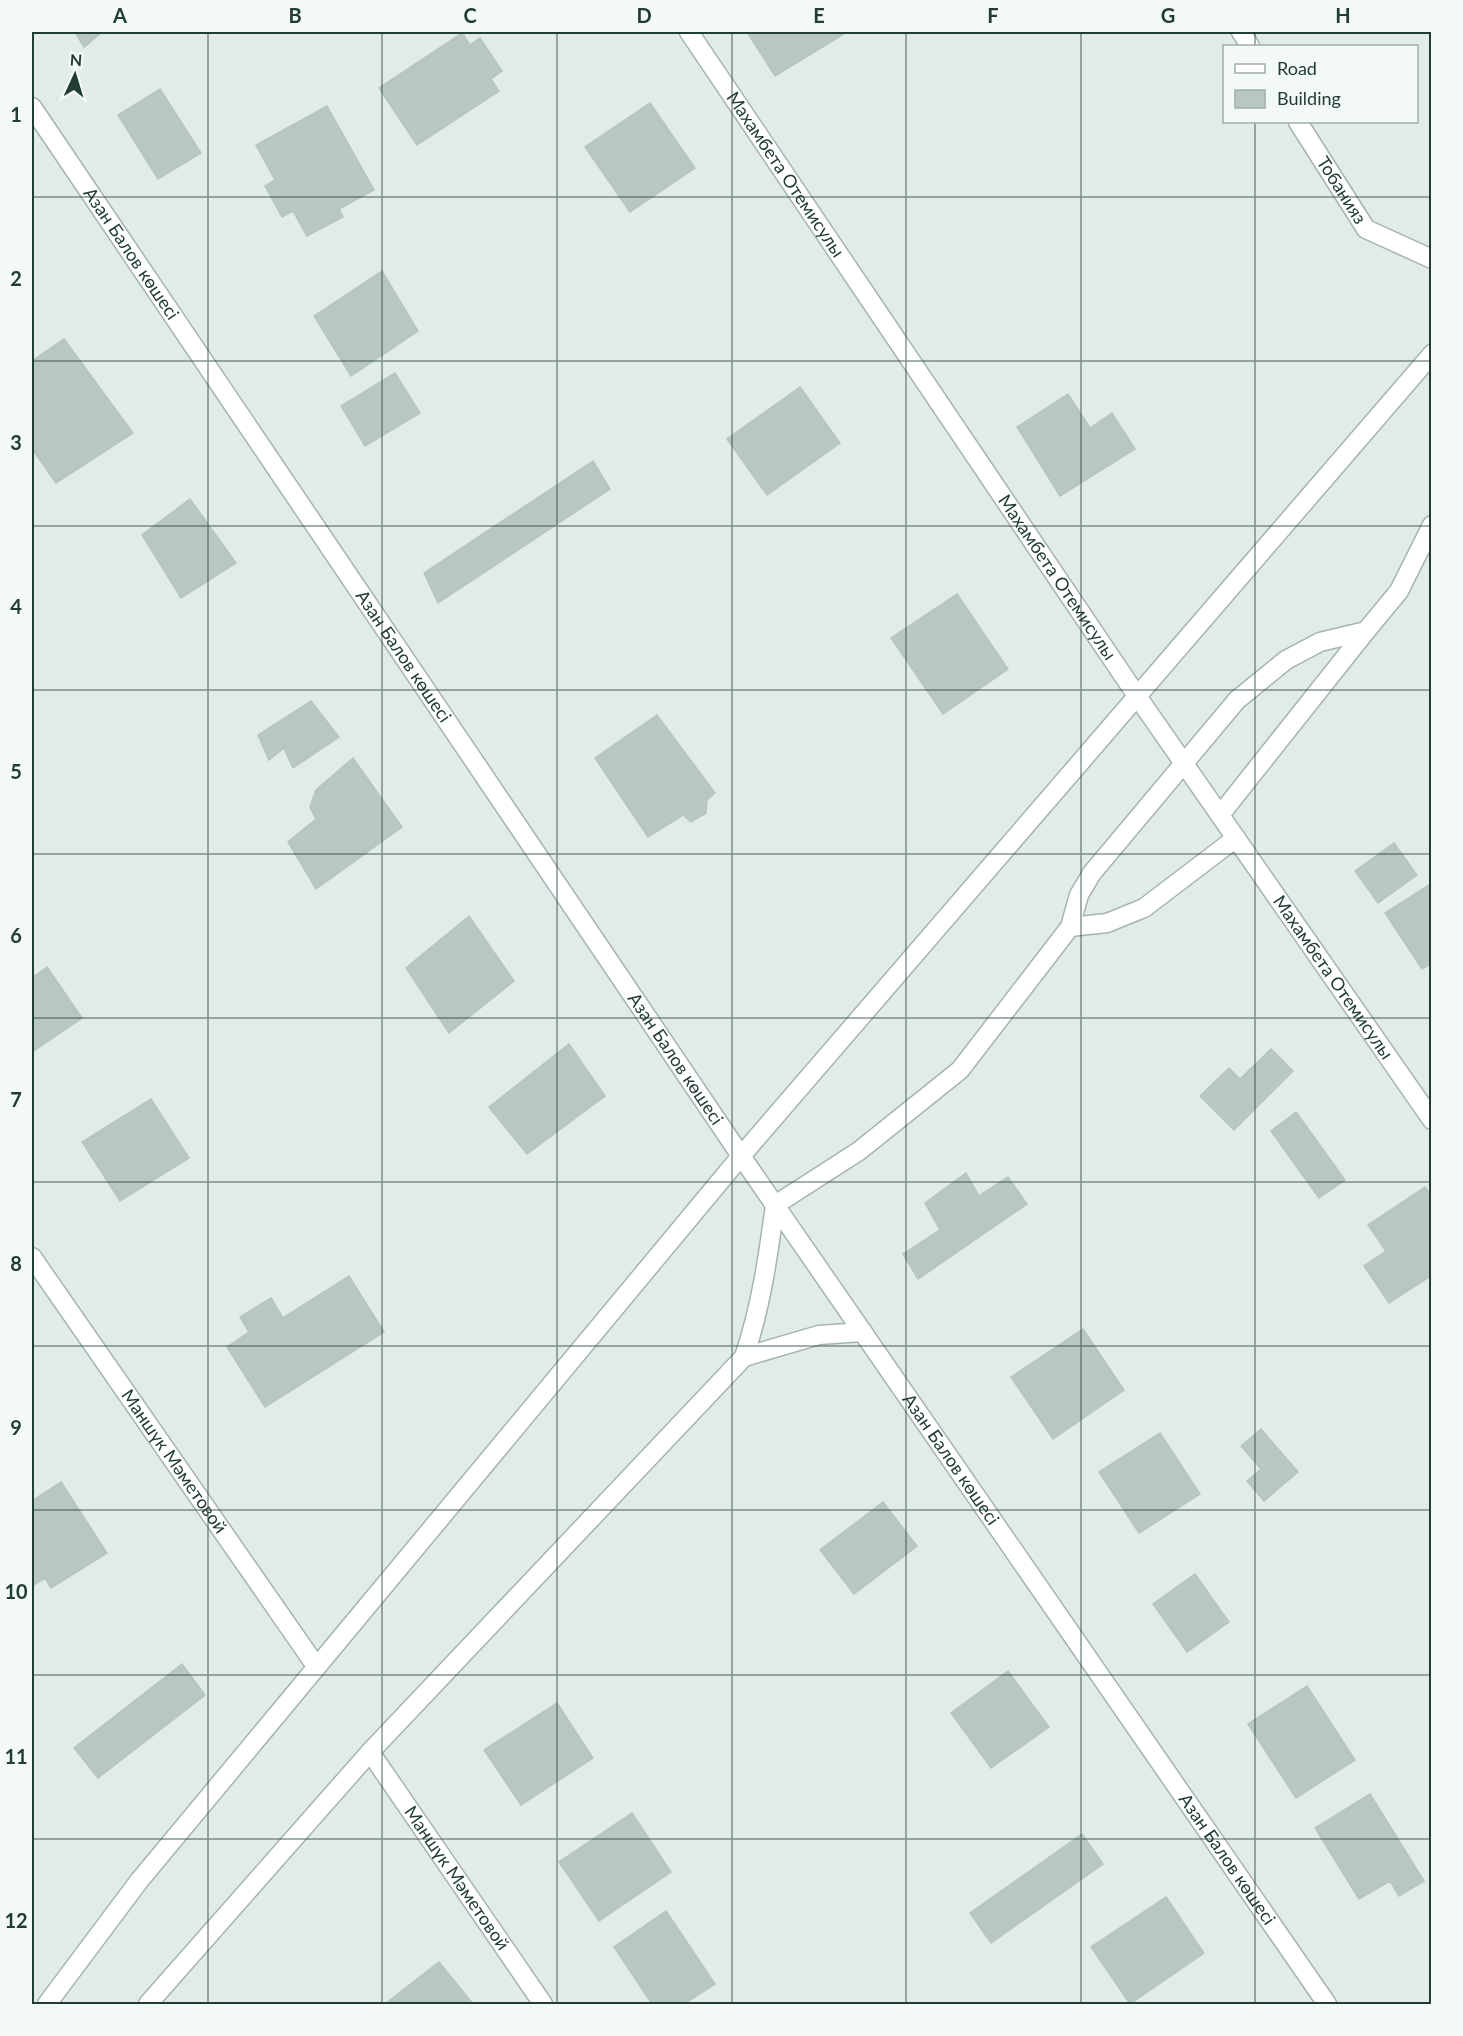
<svg xmlns="http://www.w3.org/2000/svg" width="1463" height="2036" viewBox="0 0 1463 2036" font-family="Lato,sans-serif">
  <style>
    .building { fill: #b8c7c0; stroke: #b5c6be; stroke-width: 1.5 }
    .lines { fill: none; stroke-linecap: round; stroke-linejoin: round }
    .street-casing { stroke: #a5b4ae; stroke-width: 21 }
    .street { stroke: #fff; stroke-width: 18 }
    .grid { fill: none; stroke: #223d35; stroke-width: 1.5; stroke-opacity: 0.55 }
    .labels { text-anchor: middle; stroke-width: 6; stroke-linejoin: round; paint-order: stroke }
    .street-label { font-size: 18px; fill: #223d35; stroke: #f3f9f6 }
    .neatline { fill: none; stroke: #223d35; stroke-width: 2 }
    .grid-label { font-size: 20px; text-anchor: middle; font-weight: bold; fill: #223d35 }
  </style>
  <rect width="100%" height="100%" fill="#e2ece7"/>
  <path class="building" d="M 75,32 L 102,32 L 84,47 Z
    M 747,32 L 847,32 L 775,76 Z
    M 462,33 L 470,45 L 480,38 L 502,71 L 491,79 L 499,91 L 417,145 L 379,88 Z
    M 160,89 L 201,153 L 158,179 L 118,115 Z
    M 650,103 L 695,168 L 630,212 L 585,147 Z
    M 327,106 L 374,190 L 339,209 L 343,217 L 307,236 L 293,211 L 282,217 L 265,186 L 275,180 L 256,145 Z
    M 382,271 L 418,331 L 351,376 L 314,316 Z
    M 64,339 L 133,433 L 56,483 L 32,449 L 32,361 Z
    M 395,373 L 420,413 L 365,446 L 341,406 Z
    M 800,387 L 840,443 L 767,495 L 727,439 Z
    M 1068,394 L 1090,428 L 1112,413 L 1135,449 L 1060,496 L 1017,427 Z
    M 593,461 L 610,489 L 438,603 L 424,573 Z
    M 190,499 L 236,563 L 181,598 L 142,535 Z
    M 957,594 L 1008,669 L 943,714 L 891,638 Z
    M 311,701 L 339,737 L 293,768 L 284,748 L 269,760 L 258,735 Z
    M 657,715 L 715,793 L 707,800 L 706,813 L 691,822 L 683,815 L 648,837 L 595,758 Z
    M 353,758 L 402,827 L 316,889 L 288,842 L 316,819 L 310,807 L 316,790 Z
    M 1394,843 L 1417,875 L 1378,903 L 1355,871 Z
    M 1432,883 L 1432,963 L 1422,969 L 1385,913 Z
    M 469,916 L 514,981 L 449,1033 L 406,968 Z
    M 47,967 L 82,1018 L 32,1052 L 32,978 Z
    M 569,1044 L 605,1096 L 527,1154 L 489,1107 Z
    M 1271,1049 L 1293,1071 L 1234,1130 L 1200,1096 L 1229,1068 L 1240,1079 Z
    M 151,1099 L 189,1158 L 120,1201 L 82,1142 Z
    M 1296,1112 L 1345,1180 L 1319,1198 L 1271,1131 Z
    M 966,1173 L 979,1196 L 1008,1177 L 1027,1204 L 918,1279 L 903,1254 L 940,1230 L 925,1203 Z
    M 1425,1187 L 1432,1196 L 1432,1275 L 1389,1303 L 1364,1266 L 1386,1251 L 1368,1225 Z
    M 349,1276 L 384,1332 L 265,1407 L 227,1347 L 249,1332 L 240,1317 L 271,1298 L 283,1318 Z
    M 1083,1329 L 1124,1390 L 1053,1439 L 1011,1377 Z
    M 1261,1429 L 1298,1472 L 1264,1501 L 1247,1481 L 1261,1469 L 1241,1446 Z
    M 1160,1433 L 1200,1494 L 1139,1533 L 1099,1472 Z
    M 61,1482 L 107,1553 L 51,1588 L 45,1578 L 32,1586 L 32,1512 L 34,1511 L 32,1508 L 32,1501 Z
    M 883,1502 L 917,1546 L 854,1594 L 820,1550 Z
    M 1195,1574 L 1229,1622 L 1187,1652 L 1153,1604 Z
    M 182,1664 L 205,1695 L 98,1778 L 74,1748 Z
    M 1008,1671 L 1049,1727 L 991,1768 L 951,1713 Z
    M 1307,1686 L 1355,1760 L 1296,1798 L 1248,1724 Z
    M 557,1703 L 593,1758 L 521,1805 L 484,1750 Z
    M 1370,1794 L 1424,1881 L 1399,1896 L 1390,1881 L 1359,1899 L 1315,1828 Z
    M 632,1813 L 671,1872 L 599,1921 L 559,1862 Z
    M 1082,1834 L 1103,1864 L 991,1943 L 970,1913 Z
    M 1166,1897 L 1204,1953 L 1130,2004 L 1091,1947 Z
    M 666,1911 L 715,1984 L 684,2004 L 652,2004 L 614,1947 Z
    M 439,1962 L 473,2004 L 385,2004 Z"/>
  <g class="lines">
    <defs>
      <g id="street">
        <path id="s1" d="M 689,32 L 1137,696 L 1432,1120"/>
        <path d="M 1241,32 L 1250,46"/>
        <path id="s2" d="M 32,107 L 741,1156 L 1327,2004"/>
        <path id="s3" d="M 1298,122 L 1366,229 L 1432,259"/>
        <path d="M 1220,815 L 1366,631"/>
        <path d="M 1070,927 L 1107,923 L 1144,908 L 1236,838"/>
        <path id="s4" d="M 32,1257 L 316,1666"/>
        <path d="M 744,1357 L 819,1335 L 863,1332"/>
        <path id="s5" d="M 370,1752 L 543,2004"/>
        <path d="M 47,2004 L 139,1881 L 741,1156 L 1432,354"/>
        <path d="M 148,2004 L 370,1752 L 744,1357 C 761,1307 768,1257 775,1205 L 859,1151 L 960,1070 L 1070,927 L 1079,895 L 1092,873 L 1237,700 L 1286,660 L 1320,642 L 1366,631 L 1399,591 L 1432,525"/>
      </g>
    </defs>
    <use href="#street" class="street-casing"/>
    <use href="#street" class="street"/>
  </g>
  <path class="grid" d="M 208,32 L 208,2004M 382,32 L 382,2004M 557,32 L 557,2004M 732,32 L 732,2004M 906,32 L 906,2004M 1081,32 L 1081,2004M 1255,32 L 1255,46M 1255,122 L 1255,2004M 32,197 L 1432,197M 32,361 L 1432,361M 32,526 L 1432,526M 32,690 L 1432,690M 32,854 L 1432,854M 32,1018 L 1432,1018M 32,1182 L 1432,1182M 32,1346 L 1432,1346M 32,1510 L 1432,1510M 32,1675 L 1432,1675M 32,1839 L 1432,1839"/>
  <g class="labels">
    <g class="street-label">
      <text dy="6" stroke="none"><textPath href="#s1" startOffset="172">Махамбета Отемисулы</textPath></text>
      <text dy="6" stroke="none"><textPath href="#s3" startOffset="81">Тобанияз</textPath></text>
      <text dy="6" stroke="none"><textPath href="#s2" startOffset="177">Азан Балов көшесі</textPath></text>
      <text dy="6" stroke="none"><textPath href="#s1" startOffset="658">Махамбета Отемисулы</textPath></text>
      <text dy="6" stroke="none"><textPath href="#s2" startOffset="663">Азан Балов көшесі</textPath></text>
      <text dy="6" stroke="none"><textPath href="#s1" startOffset="1144">Махамбета Отемисулы</textPath></text>
      <text dy="6" stroke="none"><textPath href="#s2" startOffset="1149">Азан Балов көшесі</textPath></text>
      <text dy="6" stroke="none"><textPath href="#s2" startOffset="1635">Азан Балов көшесі</textPath></text>
      <text dy="6" stroke="none"><textPath href="#s4" startOffset="249">Маншүк Мәметовой</textPath></text>
      <text dy="6" stroke="none"><textPath href="#s2" startOffset="2121">Азан Балов көшесі</textPath></text>
      <text dy="6" stroke="none"><textPath href="#s5" startOffset="153">Маншүк Мәметовой</textPath></text>
    </g>
  </g>
  <rect width="1463" height="2036" fill="none" stroke="#f3f9f6" stroke-width="66"/>
  <rect x="1223" y="45" width="195" height="78" fill="#f3f9f6" stroke="#9faea9" stroke-width="1.5"/>
  <rect x="1235" y="64" width="30" height="9" fill="#ffffff" stroke="#9faea9" stroke-width="1.5"/>
  <text x="1277" y="75" font-size="18" fill="#223d35">Road</text>
  <rect x="1235" y="90" width="30" height="18" fill="#b8c7c0" stroke="#9faea9" stroke-width="1.5"/>
  <text x="1277" y="105" font-size="18" fill="#223d35">Building</text>
  <g transform="translate(75 75) rotate(4)" stroke="#f3f9f6" stroke-width="4.5" paint-order="stroke">
  <path d="M0-4.5L10 22L0 15L-10 22Z" fill="#223d35"/>
  <text y="-9" font-size="16" font-weight="bold" text-anchor="middle" fill="#223d35">N</text>
  </g>
  <rect x="33" y="33" width="1397" height="1970" class="neatline"/>
  <g class="grid-label">
    <text x="120" y="23">A</text>
    <text x="295" y="23">B</text>
    <text x="470" y="23">C</text>
    <text x="644" y="23">D</text>
    <text x="819" y="23">E</text>
    <text x="993" y="23">F</text>
    <text x="1168" y="23">G</text>
    <text x="1343" y="23">H</text>
    <text x="16" y="122">1</text>
    <text x="16" y="286">2</text>
    <text x="16" y="450">3</text>
    <text x="16" y="614">4</text>
    <text x="16" y="779">5</text>
    <text x="16" y="943">6</text>
    <text x="16" y="1107">7</text>
    <text x="16" y="1271">8</text>
    <text x="16" y="1435">9</text>
    <text x="16" y="1599">10</text>
    <text x="16" y="1764">11</text>
    <text x="16" y="1928">12</text>
  </g>
</svg>
